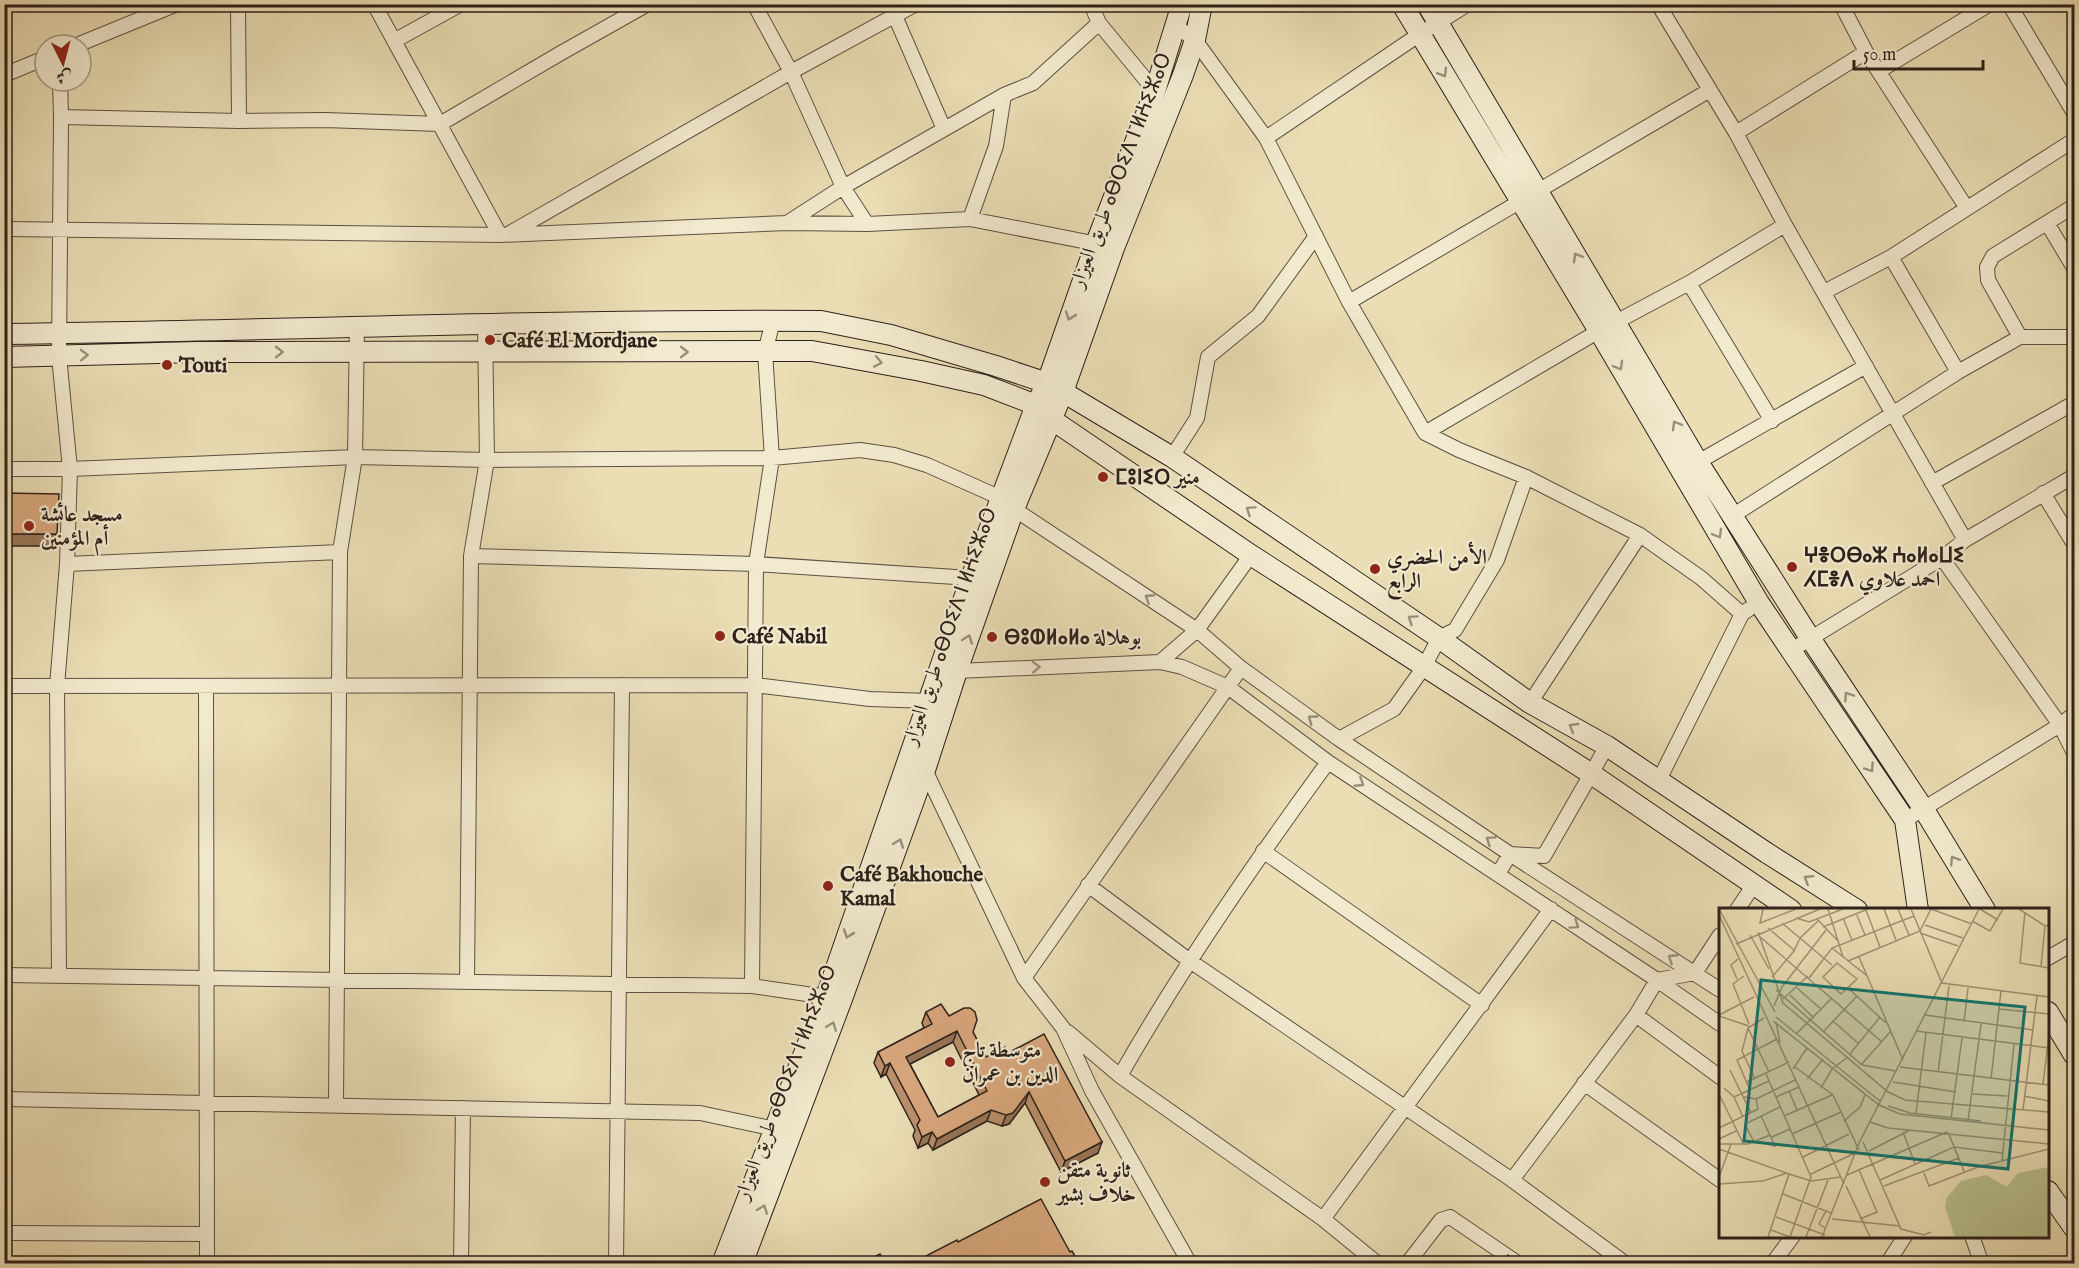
<svg xmlns="http://www.w3.org/2000/svg" width="2079" height="1268" viewBox="0 0 2079 1268" font-family="'IM FELL English',Amiri,'Noto Sans Tifinagh',serif">
  <style>
    .lines { fill: none; stroke-linecap: round; stroke-linejoin: round }
    .street-casing { stroke: #5c5042; stroke-width: 16 }
    .secondary-casing { stroke: #2c211b; stroke-width: 22 }
    .street { stroke: #f2eacf; stroke-width: 14 }
    .secondary { stroke: #f2eacf; stroke-width: 20 }
    .wall { fill: #bb906c; stroke: #2c211b; stroke-width: 1.5; fill-rule: evenodd }
    .shaded-wall { fill: #987558; stroke: #2c211b; stroke-width: 1.5 }
    .building { fill: #d9a77d; stroke: #2c211b; stroke-width: 1.5; fill-rule: evenodd }
    .oneway { stroke: #99907e }
    .poi-dot { fill: #8f2418; stroke: #f2eacf; stroke-width: 2 }
    .labels { text-anchor: middle; stroke-width: 4.5; stroke-linejoin: round; paint-order: stroke }
    .street-label { font-size: 21px; fill: #2c211b; stroke: #f2eacf }
    .poi-label { font-size: 21px; font-weight: bold; fill: #2c211b; stroke: #f2eacf; text-anchor: start }
    .inset-road { fill: none; stroke: #9f9277; stroke-width: 1.5 }
    .view { fill: #0f766e; fill-opacity: 0.15; stroke: #0f766e; stroke-width: 3 }
    .inset-edge { fill: none; stroke: #2c211b; stroke-width: 3 }
  </style>
  <rect width="100%" height="100%" fill="#ebdeb5"/>
  <filter id="stains"><feTurbulence type="fractalNoise" baseFrequency=".00333" numOctaves="4"/><feColorMatrix values="0 0 0 0 .2 0 0 0 0 .09 0 0 0 0 .02 0 0 0 .5 -.17"/></filter>
  <radialGradient id="worn" r=".72"><stop offset=".6" stop-color="#630" stop-opacity="0"/><stop offset="1" stop-color="#630" stop-opacity=".3"/></radialGradient>
  <g class="lines">
    <defs>
      <path id="street" d="M 238,4 L 239,121
        M 374,4 L 500,235
        M 754,4 L 791,72 L 843,187 L 867,224
        M 1091,4 L 1099,23 L 1155,91
        M 1658,4 L 1736,133 L 1785,225 L 1965,540
        M 1841,4 L 1866,52 L 1966,207
        M 2009,4 L 2074,113
        M 895,16 L 944,129
        M 1176,26 L 1195,40 L 1266,138 L 1349,302 L 1425,433 L 1459,450 L 1526,477 L 1640,535 L 1701,578 L 1742,614
        M 394,41 L 461,4
        M 77,45 L 177,4
        M 1879,71 L 1990,4
        M 4,75 L 45,58
        M 61,117 L 239,121 L 325,120 L 440,124 L 561,53 L 648,4
        M 1736,133 L 1866,52
        M 1266,138 L 1420,34 L 1468,4
        M 970,219 L 996,146 L 1004,95
        M 787,223 L 843,187 L 1004,95 L 1033,83 L 1099,23
        M 2047,223 L 2074,268
        M 4,229 L 500,235 L 787,223 L 867,224 L 970,219 L 1103,245
        M 510,233 L 791,72 L 916,4
        M 1891,257 L 1958,372
        M 1689,283 L 1772,421
        M 1824,292 L 1891,257 L 2074,140
        M 1349,302 L 1710,90
        M 2020,337 L 1988,280 L 1987,267 L 1993,256 L 2074,206
        M 1425,433 L 1599,331 L 1689,283 L 1785,225
        M 1172,457 L 1197,418 L 1208,357 L 1258,316 L 1316,236
        M 1698,462 L 1866,366
        M 4,469 L 70,469 L 355,457 L 487,460 L 772,458 L 860,450 L 894,455 L 927,465 L 1001,498 L 1014,509 L 1197,630 L 1241,668 L 1339,739 L 1510,854 L 1720,990
        M 1932,483 L 2074,403
        M 2043,493 L 2074,544
        M 1732,516 L 1958,372 L 2020,337 L 2074,337
        M 471,556 L 756,564 L 971,578
        M 1942,558 L 2060,725 L 2074,753
        M 67,564 L 340,552
        M 1790,651 L 1942,558 L 1965,540 L 2074,476
        M 1160,662 L 1197,630 L 1251,555
        M 957,671 L 1160,662 L 1182,667 L 1228,687 L 1328,762 L 1657,980 L 1720,1024
        M 4,686 L 755,685 L 870,699 L 929,701
        M 206,686 L 207,1264
        M 1530,703 L 1640,535
        M 1339,739 L 1394,709 L 1424,667 L 1439,638 L 1455,630 L 1497,560 L 1526,477
        M 922,768 L 925,770 L 1024,978 L 1063,1028 L 1092,1091 L 1190,1264
        M 1659,780 L 1742,614 L 1749,609
        M 1905,820 L 2060,725 L 2074,714
        M 1263,851 L 1482,1005
        M 1498,874 L 1510,854 L 1544,856 L 1607,746
        M 1088,885 L 1190,961 L 1512,1180 L 1626,1264
        M 1737,910 L 1753,886
        M 2048,958 L 2074,943
        M 4,975 L 752,986 L 834,998
        M 59,976 L 57,686 L 67,564 L 70,469 L 59,356 L 61,117 L 60,81
        M 1024,978 L 1241,668
        M 467,982 L 471,556 L 487,460 L 485,325
        M 752,986 L 756,564 L 772,458 L 765,352 L 773,321
        M 1636,1015 L 1720,1077
        M 1068,1032 L 1120,1076 L 1323,1219 L 1378,1264
        M 1120,1076 C 1182,967 1254,863 1328,762
        M 1584,1083 L 1720,1180
        M 4,1099 L 700,1113 L 780,1130
        M 336,1105 L 340,552 L 355,457 L 357,325
        M 1512,1180 L 1636,1015 L 1657,980 L 1695,973 L 1720,935
        M 1323,1219 L 1551,909
        M 4,1233 L 207,1234
        M 1972,1236 L 1982,1264
        M 461,1264 L 463,1108
        M 616,1264 L 622,685
        M 1407,1264 L 1441,1220 L 1450,1217 L 1519,1264
        M 1772,1264 L 1793,1236
        M 1887,1264 L 1905,1236"/>
      <path id="secondary" d="M 1402,4 L 1599,331 L 1759,603 L 1905,820 L 1918,910
        M 1427,4 L 1698,462 L 1810,638 L 1923,808 L 1985,910
        M 4,334 C 277,331 549,319 821,321 L 891,335 L 996,366 L 1047,383 L 1063,392 L 1172,457 L 1439,638 L 1530,703 L 1607,746 L 1767,853 L 1857,910
        M 4,357 L 197,352 L 812,351 L 921,371 L 984,385 L 1036,405 L 1051,419 L 1251,555 L 1590,773 L 1791,910
        M 2048,1012 L 2074,1055
        M 2048,1191 L 2074,1228
        M 722,1264 L 826,997 L 971,578 L 1036,405 L 1047,383 L 1096,243 L 1155,91 L 1182,4
        M 742,1264 L 842,999 L 925,770 L 957,671 L 1014,509 L 1063,392 L 1114,248 L 1183,75 L 1195,40 L 1202,4"/>
    </defs>
    <use href="#street" class="street-casing"/>
    <use href="#secondary" class="secondary-casing"/>
    <use href="#street" class="street"/>
    <use href="#secondary" class="secondary"/>
  </g>
  <path class="wall" d="M 926,1012 L 949,1016 L 973,1032 L 986,1057 L 1008,1053 L 1098,1153 L 1061,1172 L 1025,1103 L 1009,1124 L 1002,1126 L 987,1121 L 933,1150 L 928,1143 L 918,1148 L 913,1136 L 915,1130 L 886,1074 L 881,1077 L 874,1063 L 878,1052 L 924,1028 L 922,1023 ZM 953,1042 L 979,1095 L 938,1117 L 910,1064 Z"/>
  <path class="shaded-wall" d="M 6,534 L 57,534 L 53,546 L 4,546 Z
    M 957,1031 L 953,1042 L 902,1068 L 906,1057 Z
    M 890,1063 L 886,1074 L 881,1077 L 885,1066 Z
    M 1029,1092 L 1025,1103 L 1009,1124 L 1002,1126 L 1006,1115 Z
    M 991,1110 L 987,1121 L 933,1150 L 937,1139 Z
    M 932,1132 L 928,1143 L 918,1148 L 922,1137 Z
    M 1102,1142 L 1098,1153 L 1061,1172 L 1065,1161 Z"/>
  <path class="building" d="M 4,493 L 59,494 L 57,534 L 6,534 L 6,561 L 4,561 Z
    M 941,1004 L 949,1016 L 964,1008 L 970,1008 L 975,1012 L 977,1020 L 973,1032 L 986,1057 L 1005,1047 L 1008,1053 L 1044,1034 L 1102,1142 L 1065,1161 L 1029,1092 L 1013,1113 L 1006,1115 L 991,1110 L 937,1139 L 932,1132 L 922,1137 L 917,1125 L 920,1120 L 890,1063 L 885,1066 L 878,1052 L 932,1024 L 926,1012 ZM 957,1031 L 987,1091 L 938,1117 L 906,1057 Z
    M 1041,1199 L 1070,1252 L 1072,1251 L 1079,1263 L 917,1263 L 916,1261 L 957,1240 L 958,1242 Z
    M 880,1254 L 885,1263 L 862,1263 Z
    M 1508,1255 L 1520,1263 L 1502,1263 Z"/>
  <defs><path id="oneway-chevron" d="M-2-3.5L2.5 0L-2 3.5" fill="none" stroke-width="1.6" stroke-linecap="round" stroke-linejoin="round" transform="scale(1.5)"/></defs>
  <g class="oneway">
    <use href="#oneway-chevron" transform="translate(1443 73) rotate(59)"/>
    <use href="#oneway-chevron" transform="translate(1577 257) rotate(-121)"/>
    <use href="#oneway-chevron" transform="translate(1070 316) rotate(109)"/>
    <use href="#oneway-chevron" transform="translate(279 352)"/>
    <use href="#oneway-chevron" transform="translate(684 352)"/>
    <use href="#oneway-chevron" transform="translate(84 355) rotate(-2)"/>
    <use href="#oneway-chevron" transform="translate(878 362) rotate(11)"/>
    <use href="#oneway-chevron" transform="translate(1619 366) rotate(60)"/>
    <use href="#oneway-chevron" transform="translate(1676 425) rotate(-120)"/>
    <use href="#oneway-chevron" transform="translate(1250 510) rotate(-146)"/>
    <use href="#oneway-chevron" transform="translate(1718 534) rotate(60)"/>
    <use href="#oneway-chevron" transform="translate(1149 598) rotate(-147)"/>
    <use href="#oneway-chevron" transform="translate(1412 619) rotate(-146)"/>
    <use href="#oneway-chevron" transform="translate(968 639) rotate(-70)"/>
    <use href="#oneway-chevron" transform="translate(1036 667) rotate(-2)"/>
    <use href="#oneway-chevron" transform="translate(1848 696) rotate(-124)"/>
    <use href="#oneway-chevron" transform="translate(1312 719) rotate(-144)"/>
    <use href="#oneway-chevron" transform="translate(1573 727) rotate(-150)"/>
    <use href="#oneway-chevron" transform="translate(1870 768) rotate(56)"/>
    <use href="#oneway-chevron" transform="translate(1360 783) rotate(33)"/>
    <use href="#oneway-chevron" transform="translate(1490 840) rotate(-146)"/>
    <use href="#oneway-chevron" transform="translate(899 843) rotate(-70)"/>
    <use href="#oneway-chevron" transform="translate(1954 860) rotate(-122)"/>
    <use href="#oneway-chevron" transform="translate(1808 879) rotate(-148)"/>
    <use href="#oneway-chevron" transform="translate(1575 925) rotate(34)"/>
    <use href="#oneway-chevron" transform="translate(848 934) rotate(109)"/>
    <use href="#oneway-chevron" transform="translate(1672 958) rotate(-147)"/>
    <use href="#oneway-chevron" transform="translate(832 1026) rotate(-69)"/>
    <use href="#oneway-chevron" transform="translate(763 1209) rotate(-69)"/>
  </g>
  <g class="poi-dot">
    <circle cx="490" cy="340" r="6"/>
    <circle cx="167" cy="365" r="6"/>
    <circle cx="1103" cy="477" r="6"/>
    <circle cx="29" cy="526" r="6"/>
    <circle cx="1792" cy="567" r="6"/>
    <circle cx="1375" cy="569" r="6"/>
    <circle cx="720" cy="636" r="6"/>
    <circle cx="992" cy="637" r="6"/>
    <circle cx="828" cy="886" r="6"/>
    <circle cx="950" cy="1062" r="6"/>
    <circle cx="1045" cy="1182" r="6"/>
  </g>
  <g class="labels">
    <g class="street-label">
      <text transform="translate(1120 170) rotate(-69)" y="7">طريق العيزار ⴰⴱⵔⵉⴷ ⵏ ⵍⵄⵉⵣⴰⵔ</text>
      <text transform="translate(949 626) rotate(-71)" y="7">طريق العيزار ⴰⴱⵔⵉⴷ ⵏ ⵍⵄⵉⵣⴰⵔ</text>
      <text transform="translate(785 1082) rotate(-69)" y="7">طريق العيزار ⴰⴱⵔⵉⴷ ⵏ ⵍⵄⵉⵣⴰⵔ</text>
    </g>
    <g class="poi-label">
      <text x="502" y="347">Café El Mordjane</text>
      <text x="179" y="372">Touti</text>
      <text x="1115" y="484">ⵎⵓⵏⵉⵔ منير</text>
      <text x="41" y="521">مسجد عائشة<tspan x="41" dy="24">أم المؤمنين</tspan></text>
      <text x="1804" y="562">ⵖⴻⵔⴱⴰⵣ ⵄⴰⵍⴰⵡⵉ<tspan x="1804" dy="24">ⵃⵎⴻⴷ احمد علاوي</tspan></text>
      <text x="1387" y="564">الأمن الحضري<tspan x="1387" dy="24">الرابع</tspan></text>
      <text x="732" y="643">Café Nabil</text>
      <text x="1004" y="644">ⴱⵓⵀⵍⴰⵍⴰ بوهلالة</text>
      <text x="840" y="881">Café Bakhouche<tspan x="840" dy="24">Kamal</tspan></text>
      <text x="962" y="1057">متوسطة تاج<tspan x="962" dy="24">الدين بن عمران</tspan></text>
      <text x="1057" y="1177">ثانوية متقن<tspan x="1057" dy="24">خلاف بشير</tspan></text>
    </g>
  </g>
  <g transform="translate(1719 908)">
    <rect width="330" height="330" fill="#ebdeb5"/>
    <path d="M 330,259 L 330,329 L 236,329 L 226,299 L 228,289 L 242,273 L 267,267 L 288,279 L 299,265 Z" fill="#b8c18d"/>
    <path class="inset-road" d="M 0,1 L 56,104M 44,1 L 41,15 L 77,1M 109,1 L 124,49M 165,1 L 177,32M 179,1 L 190,27M 192,1 L 223,75 L 330,89M 212,1 L 253,16M 261,1 L 279,12M 300,1 L 326,18 L 330,17M 147,2 L 161,39M 306,4 L 301,55 L 330,60M 137,5 L 146,27M 0,7 L 125,276M 77,10 L 90,14 L 124,1M 124,10 L 133,32M 98,11 L 118,32M 253,13 L 271,23 L 284,1M 63,15 L 113,57M 206,17 L 244,30M 104,19 L 149,1M 49,20 L 75,42M 39,24 L 64,95 L 169,184 L 186,192 L 330,204M 201,25 L 239,38M 31,27 L 50,61M 40,28 L 163,134M 17,36 L 101,1M 113,40 L 147,67M 140,49 L 184,152M 129,53 L 201,23 L 212,1M 118,55 L 138,71 L 122,86 L 104,69 ZM 322,58 L 326,18M 25,68 L 14,76 L 30,116M 53,69 L 75,43 L 81,30 L 99,13M 90,70 L 113,40 L 195,8M 18,71 L 12,57 L 19,51M 78,80 L 103,102M 129,80 L 167,115M 57,82 L 143,157 L 177,163M 71,87 L 95,110M 64,91 L 89,68M 55,98 L 63,79 L 107,22M 280,101 L 330,106M 0,107 L 35,89M 206,107 L 314,122M 0,108 L 30,118M 57,109 L 162,194M 45,110 L 29,120 L 50,164M 54,113 L 160,197 L 181,206 L 330,222M 114,113 L 140,136M 57,114 L 61,135M 245,114 L 249,80M 29,120 L 23,143 L 36,171M 197,123 L 330,140M 104,124 L 138,88M 78,125 L 112,91M 131,146 L 161,109M 142,157 L 172,123M 76,159 L 114,187 L 140,242M 181,159 L 330,177M 74,161 L 88,140M 11,162 L 32,205M 219,165 L 230,78M 47,166 L 92,269 L 71,329 L 52,322M 88,171 L 104,151M 272,171 L 282,83M 28,174 L 70,154M 174,174 L 237,184M 324,176 L 330,127M 5,180 L 15,189 L 24,209M 102,180 L 113,161 L 129,149M 31,182 L 18,152 L 58,131M 70,183 L 78,202M 254,186 L 288,188M 1,188 L 25,237M 305,188 L 330,193M 15,189 L 50,173M 25,189 L 37,191 L 76,172M 57,189 L 80,179M 169,198 L 191,205 L 262,213M 304,202 L 318,88M 197,205 L 207,125M 65,208 L 113,187M 232,211 L 243,130M 125,213 L 141,199 L 146,187M 249,213 L 262,116M 151,214 L 169,220 L 330,236M 0,220 L 39,201 L 37,191M 184,224 L 196,256M 229,224 L 245,263M 73,226 L 122,204M 53,229 L 71,221M 0,231 L 17,223M 37,233 L 56,238 L 42,208M 35,234 L 26,216 L 61,199M 144,234 L 182,321 L 205,327 L 212,324M 0,236 L 29,236 L 51,227M 0,241 L 70,266M 150,243 L 191,222M 84,249 L 130,226M 283,253 L 295,136M 140,262 L 158,304 L 141,311M 205,265 L 210,278 L 259,259 L 330,241M 92,266 L 136,245M 128,267 L 228,224M 0,269 L 12,236M 161,272 L 235,239 L 283,245M 0,276 L 44,273 L 68,265M 127,278 L 151,329M 165,278 L 240,250M 64,286 L 112,305M 57,309 L 106,327M 113,311 L 181,318M 106,320 L 100,316 L 107,303M 49,329 L 70,266 L 92,273 L 122,269M 87,329 L 109,272M 103,329 L 140,235 L 260,1"/>
    <path class="view" d="M 42,72 L 306,99 L 289,261 L 25,233 Z"/>
    <rect width="330" height="330" class="inset-edge"/>
  </g>
  <rect width="2079" height="1268" fill="none" stroke="#ebdeb5" stroke-width="24"/>
  <rect x="6" y="6" width="2067" height="1256" fill="none" stroke="#2c211b" stroke-width="3"/>
  <rect x="12" y="12" width="2055" height="1244" fill="none" stroke="#2c211b" stroke-width="1.5"/>
  <g transform="translate(63 63) rotate(174)"><circle r="28" fill="#f2eacf" stroke="#a39a87" stroke-width="1.5"/>
  <path d="M0-4.5L10 22L0 15L-10 22Z" fill="#8f2418"/>
  <text y="-9" font-size="16" font-weight="bold" text-anchor="middle" fill="#2c211b">ش</text>
  </g>
  <path d="M1854 60v9h129v-9" fill="none" stroke="#2c211b" stroke-width="3"/>
  <text x="1863" y="60" font-size="18" fill="#2c211b" stroke="#f2eacf" stroke-width="4.5" paint-order="stroke">50 m</text>
  <rect width="100%" height="100%" filter="url(#stains)"/>
  <rect width="100%" height="100%" fill="url(#worn)"/>
</svg>
